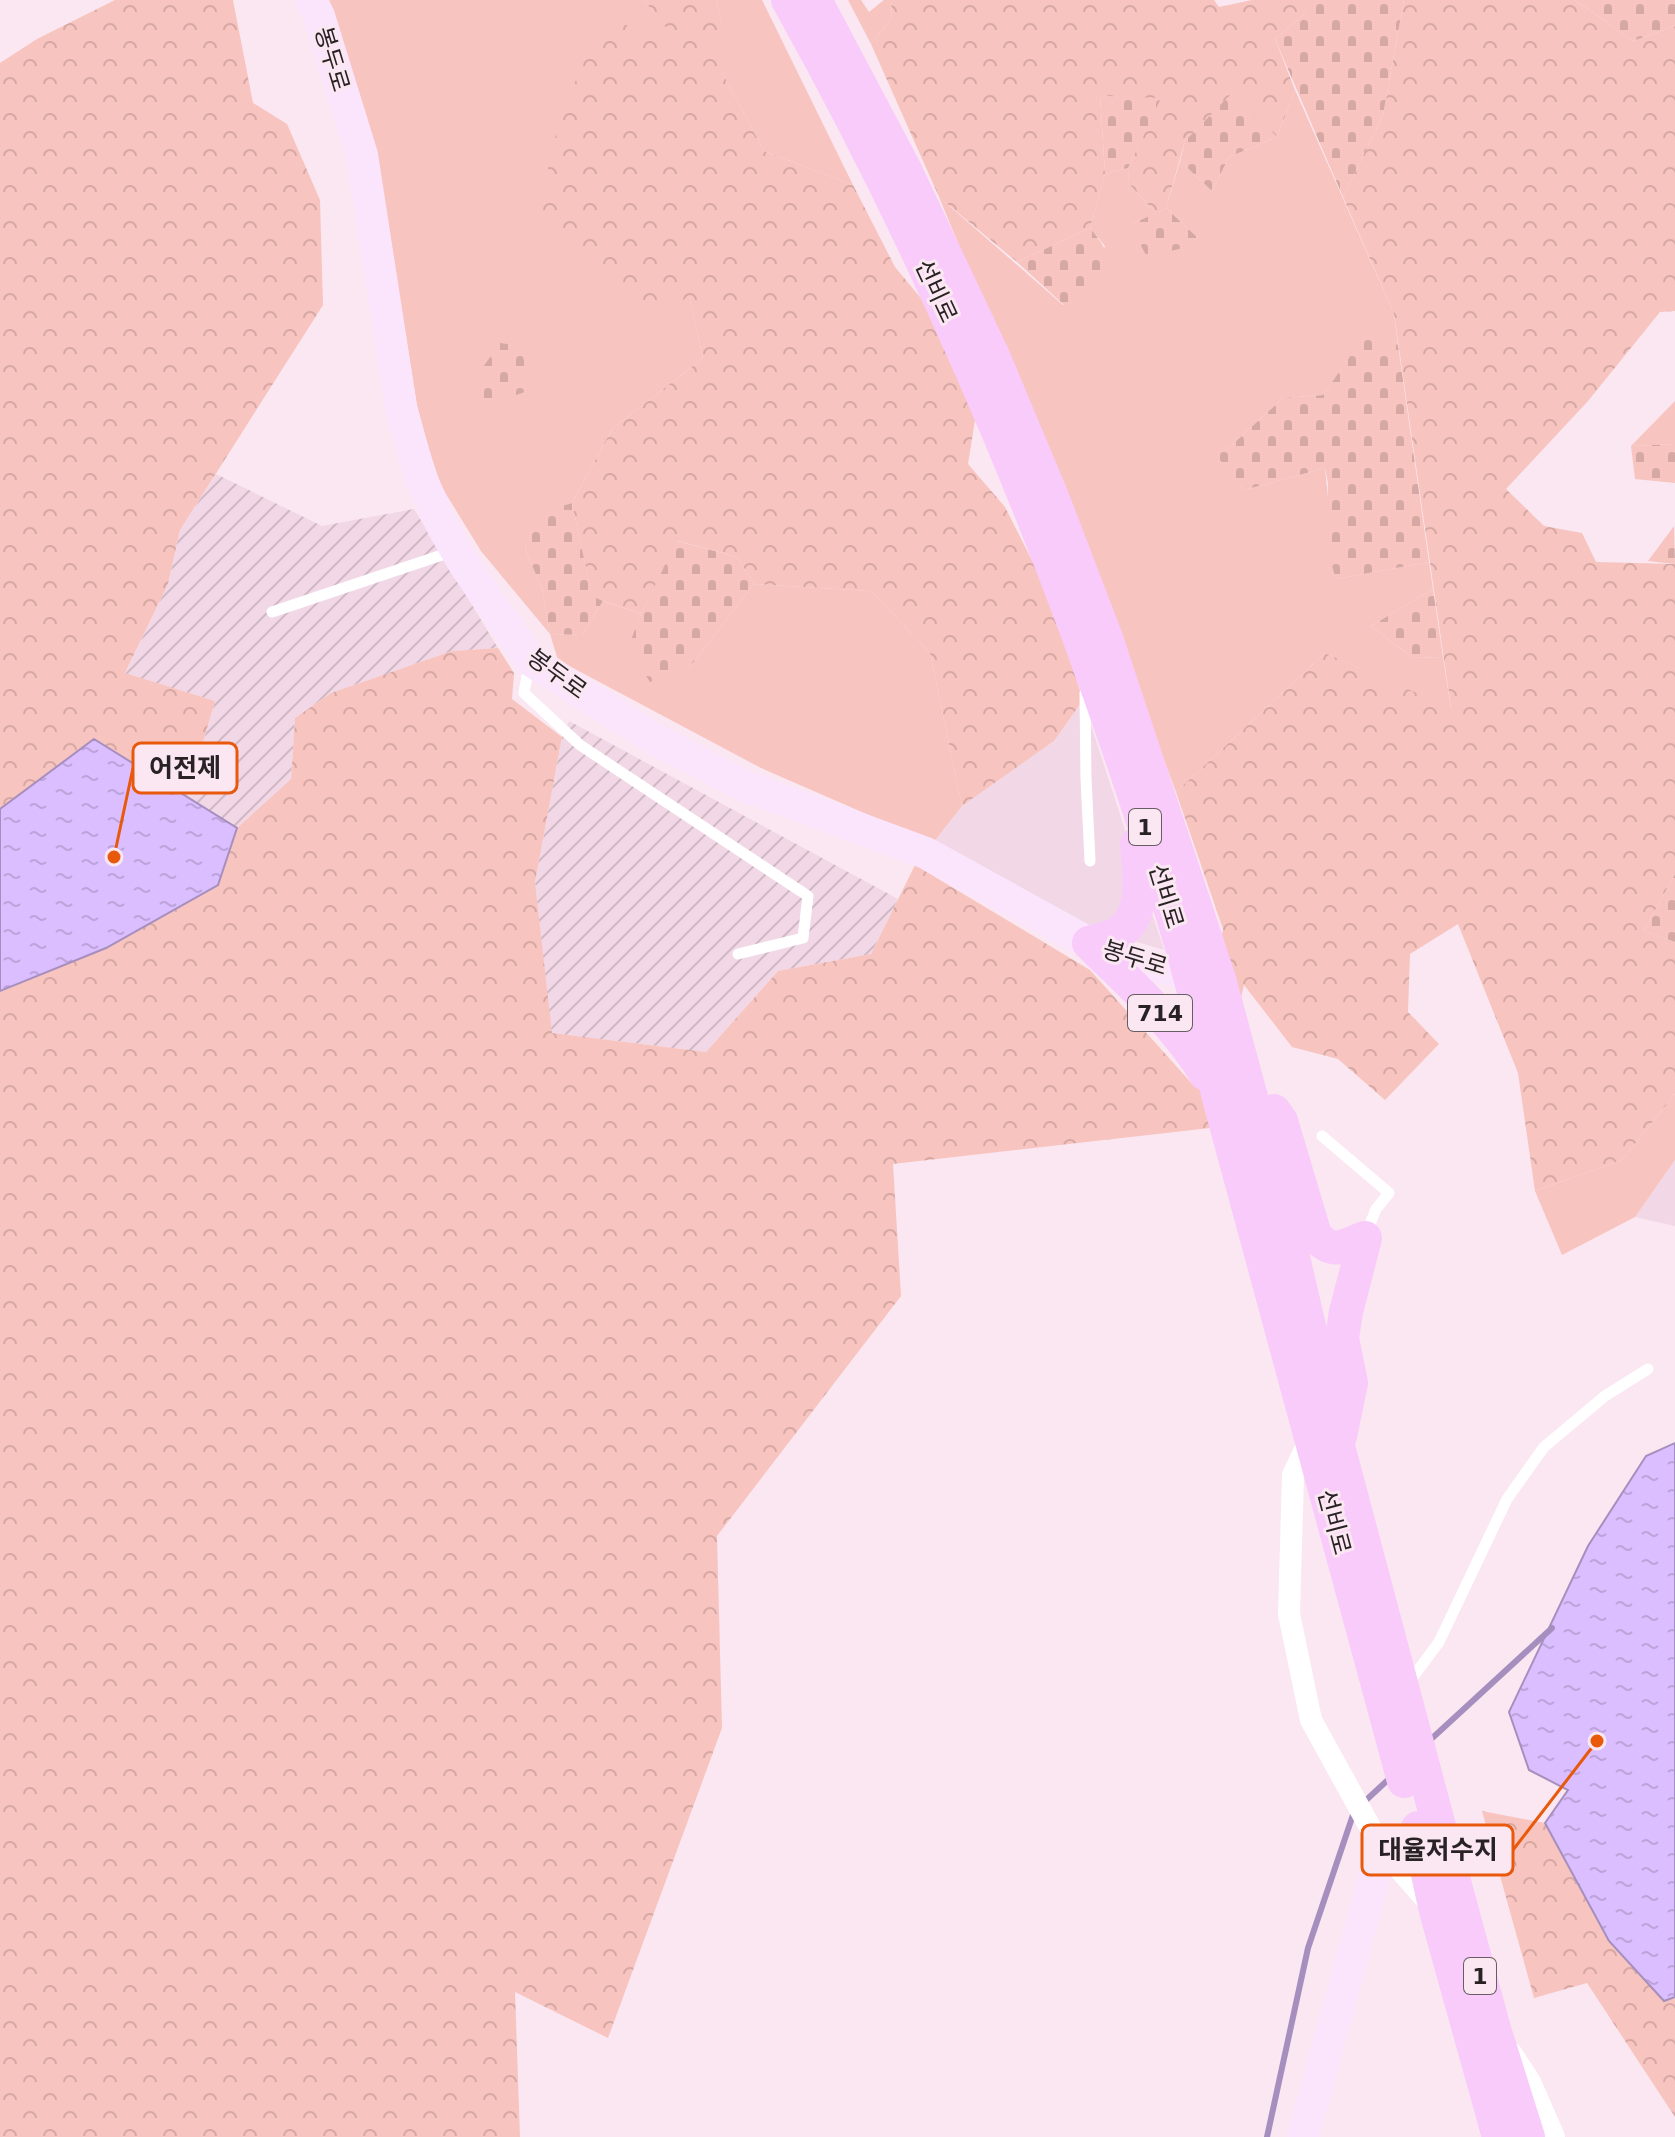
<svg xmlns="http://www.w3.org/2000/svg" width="1675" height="2137" viewBox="0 0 1675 2137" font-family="'DejaVu Sans','Noto Sans KR',sans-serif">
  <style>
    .built { fill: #f2d8e6 }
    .industrial { fill: url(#industrial-furrows) }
    .green { fill: #f8c4bf }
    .forest { fill: url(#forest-crowns) }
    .cemetery { fill: url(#cemetery-stones) }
    .water { fill: url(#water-ripples); stroke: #a68fbe; stroke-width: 2 }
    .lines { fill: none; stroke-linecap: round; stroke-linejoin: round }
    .stream { stroke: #a68fbe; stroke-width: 6 }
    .lane { stroke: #fff; stroke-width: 11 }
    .street { stroke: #fff; stroke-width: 22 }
    .secondary { stroke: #fbe5fd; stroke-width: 32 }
    .primary { stroke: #f8cbfb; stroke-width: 34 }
    .labels { text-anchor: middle; stroke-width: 6; stroke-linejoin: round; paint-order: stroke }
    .shield { fill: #fae7f1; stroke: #685d62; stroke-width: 2 }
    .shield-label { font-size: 22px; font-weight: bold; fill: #292225 }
    .street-label { font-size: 24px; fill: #292225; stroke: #fae7f1 }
    .leader { fill: none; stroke: #e8590c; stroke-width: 3 }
    .callout-dot { fill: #e8590c; stroke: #fae7f1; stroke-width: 3 }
    .callout { fill: #fae7f1; stroke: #e8590c; stroke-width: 3 }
    .callout-label { font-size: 26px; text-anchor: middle; font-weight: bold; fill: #292225 }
  </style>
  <defs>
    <pattern id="industrial-furrows" width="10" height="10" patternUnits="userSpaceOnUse" patternTransform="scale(2)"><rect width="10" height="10" fill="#f2d8e6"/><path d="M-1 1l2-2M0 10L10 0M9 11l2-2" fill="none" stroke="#d0b9c5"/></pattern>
    <pattern id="forest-crowns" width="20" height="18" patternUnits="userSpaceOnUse" patternTransform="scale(2)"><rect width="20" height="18" fill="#f8c4bf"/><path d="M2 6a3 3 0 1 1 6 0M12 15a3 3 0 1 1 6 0" fill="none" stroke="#d5a8a4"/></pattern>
    <pattern id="cemetery-stones" width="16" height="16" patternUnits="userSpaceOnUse" patternTransform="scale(2)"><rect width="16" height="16" fill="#f8c4bf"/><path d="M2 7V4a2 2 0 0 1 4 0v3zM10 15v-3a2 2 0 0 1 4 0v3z" fill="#d5a8a4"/></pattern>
    <pattern id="water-ripples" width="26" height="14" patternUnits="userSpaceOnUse" patternTransform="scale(2)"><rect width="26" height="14" fill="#dbbeff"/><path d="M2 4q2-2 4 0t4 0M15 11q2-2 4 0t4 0" fill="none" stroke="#bca3da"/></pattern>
  </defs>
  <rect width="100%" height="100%" fill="#fae7f1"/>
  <path class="built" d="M 1083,700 L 1164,950 L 1074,923 L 933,843 L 962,806 L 1054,741 Z
    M 1675,1160 L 1675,1226 L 1635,1217 Z"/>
  <path class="industrial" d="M 216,474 L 322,526 L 414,509 L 498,648 L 452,651 L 331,693 L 295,718 L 291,779 L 237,828 L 187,797 L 215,701 L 125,674 L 168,584 L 180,530 Z
    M 569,721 L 898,899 L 871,954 L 778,971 L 706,1052 L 551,1033 L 535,882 L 562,737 Z"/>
  <path class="green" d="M 331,0 L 644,0 L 693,60 L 689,296 L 703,358 L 612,429 L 572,503 L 537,514 L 525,550 L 542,588 L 550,634 L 582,635 L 603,601 L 641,614 L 629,648 L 689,668 L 754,584 L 871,591 L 930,653 L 962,806 L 933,843 L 761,768 L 558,660 L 550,634 L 481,551 L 441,486 L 419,418 L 388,225 L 325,2 Z
    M 716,0 L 762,0 L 853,185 L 764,151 L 722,72 L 722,25 Z
    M 848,0 L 861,0 L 869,12 L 884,0 L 891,0 L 892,18 L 871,44 Z
    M 1295,90 L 1394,314 L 1398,345 L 1367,333 L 1323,395 L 1283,398 L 1233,444 L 1217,455 L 1244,490 L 1325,468 L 1336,579 L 1429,562 L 1433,589 L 1371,626 L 1413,658 L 1443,657 L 1451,709 L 1325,653 L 1176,792 L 1080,536 L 939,197 L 1063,305 L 1086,300 L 1105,246 L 1090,228 L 1105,174 L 1128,168 L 1129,184 L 1156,213 L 1130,225 L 1198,238 L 1166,208 L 1180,161 L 1212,191 L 1229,157 L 1277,137 Z
    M 1675,401 L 1675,444 L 1631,446 Z
    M 1675,1094 L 1675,1160 L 1635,1217 L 1562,1255 L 1535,1191 L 1622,1160 Z"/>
  <path class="forest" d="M 115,0 L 233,0 L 253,103 L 287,124 L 320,200 L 323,305 L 180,530 L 168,584 L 125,673 L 215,701 L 187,797 L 94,739 L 0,809 L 0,63 L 37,39 Z
    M 644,0 L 716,0 L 722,25 L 722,72 L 764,151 L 853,185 L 895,267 L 934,314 L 977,408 L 968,464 L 1005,507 L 1048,592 L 1083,700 L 1054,741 L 962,806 L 930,653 L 871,591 L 754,584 L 737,557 L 678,541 L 641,614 L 592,597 L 572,503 L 612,429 L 703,358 L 689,296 L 651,322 L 539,207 L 561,114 L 605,14 L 691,59 Z
    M 891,0 L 1214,0 L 1219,7 L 1252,0 L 1307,0 L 1307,12 L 1275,39 L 1295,90 L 1277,137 L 1232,94 L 1185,141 L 1166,208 L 1156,213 L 1129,184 L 1128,168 L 1160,99 L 1100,96 L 1105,174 L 1090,228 L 1017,262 L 939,197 L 871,44 L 892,18 Z
    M 1404,0 L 1575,0 L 1633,41 L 1675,26 L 1675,311 L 1660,312 L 1588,401 L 1506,489 L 1544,526 L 1582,533 L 1596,562 L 1675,564 L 1675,874 L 1644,931 L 1675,942 L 1675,1094 L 1622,1160 L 1535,1191 L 1518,1073 L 1458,924 L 1410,954 L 1408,1012 L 1439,1044 L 1385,1100 L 1338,1059 L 1292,1047 L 1244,985 L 1210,1128 L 893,1164 L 901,1296 L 717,1536 L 722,1728 L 608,2038 L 515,1992 L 520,2137 L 0,2137 L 0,991 L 106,948 L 218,885 L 237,828 L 291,779 L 295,718 L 331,693 L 452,651 L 498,648 L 514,673 L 512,699 L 562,737 L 535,882 L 552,1033 L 706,1052 L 778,971 L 871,954 L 915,865 L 1090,970 L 1195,1087 L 1223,929 L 1176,792 L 1325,653 L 1451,708 L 1394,314 L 1343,197 L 1383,115 Z
    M 1482,1811 L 1545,1823 L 1609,1941 L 1664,2001 L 1675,1997 L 1675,2117 L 1587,1983 L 1534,1998 Z"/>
  <path class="cemetery" d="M 1307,0 L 1404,0 L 1383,115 L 1343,197 L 1275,39 L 1307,12 Z
    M 1575,0 L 1675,0 L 1675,26 L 1633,41 Z
    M 1232,93 L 1277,137 L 1229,157 L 1212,191 L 1180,161 L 1185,141 Z
    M 1100,96 L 1161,98 L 1128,168 L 1105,174 Z
    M 1166,208 L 1198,238 L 1179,249 L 1147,257 L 1130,225 Z
    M 1090,228 C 1118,261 1107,266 1087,300 L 1064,305 L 1017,262 Z
    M 1367,332 L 1398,345 L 1429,562 L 1336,579 L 1327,549 L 1328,483 L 1325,468 L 1244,490 L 1216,455 L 1233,444 L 1283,398 L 1323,395 Z
    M 500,343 L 521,346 L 530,390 L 480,408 L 481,370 Z
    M 1675,444 L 1675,483 L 1635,479 L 1631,446 Z
    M 572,503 L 592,596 L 603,601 L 582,635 L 550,634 L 542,588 L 525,550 L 537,513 Z
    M 1674,526 L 1675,564 L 1648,561 Z
    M 677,541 L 737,557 L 754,584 L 689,668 L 650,682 L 628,648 L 641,614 Z
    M 1433,589 L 1443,657 L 1413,658 L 1371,626 Z
    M 1675,874 L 1675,942 L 1644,931 Z"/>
  <path class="water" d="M 94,739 L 237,828 L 218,885 L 106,948 L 0,991 L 0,809 Z
    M 1675,1443 L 1675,1997 L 1664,2001 L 1609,1941 L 1545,1823 L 1568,1790 L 1529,1770 L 1509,1712 L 1588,1546 L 1646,1456 Z"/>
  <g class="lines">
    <path class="stream" d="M 1428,1742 L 1552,1628
      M 1364,1802 L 1391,1777
      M 1267,2137 L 1308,1948 L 1355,1809"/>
    <path class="lane" d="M 272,612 L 451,552
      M 529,665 L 524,693 L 580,745 L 808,896 L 803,938 L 738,954
      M 1085,693 L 1086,778 L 1090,861
      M 1322,1136 L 1389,1193 L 1376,1209 L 1366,1234
      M 1407,1685 L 1439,1642 L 1507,1499 L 1544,1447 L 1605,1396 L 1648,1369"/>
    <path class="street" d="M 1311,1437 L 1293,1475 L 1289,1614 L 1311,1720 L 1382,1849 L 1431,1905
      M 1511,2053 L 1530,2082 L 1554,2137"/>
    <path class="secondary" d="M 311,0 L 319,16 L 362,155 L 401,407 L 419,473 L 442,526 L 464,564 L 530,660 L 651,737 L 747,787 L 926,853 L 1089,943 L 1127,960 L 1211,978
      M 1303,2137 L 1382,1849"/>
    <path class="primary" d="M 788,0 C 938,268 1057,553 1151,846 C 1164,888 1178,930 1189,973 C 1201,1016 1209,1059 1220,1102 C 1282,1328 1342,1555 1404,1781
      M 815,0 L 905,170 L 993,356 L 1052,497 L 1106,638 L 1219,979 L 1284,1219 L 1330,1416 L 1436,1815 L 1494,2029 L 1528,2137
      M 1137,844 C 1139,872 1147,915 1119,933 C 1110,938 1098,940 1089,943 C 1131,984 1175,1024 1206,1074
      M 1274,1111 L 1281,1121 L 1315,1235 C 1333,1256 1343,1246 1365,1238 L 1346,1312 L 1342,1338 L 1351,1383 L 1340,1436
      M 1418,1828 L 1436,1911 L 1499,2137"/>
  </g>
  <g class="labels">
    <g class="shield">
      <rect x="1129" y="809" width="32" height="36" rx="6"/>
      <rect x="1128" y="995" width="64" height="36" rx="6"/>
      <rect x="1464" y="1958" width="32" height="36" rx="6"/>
    </g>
    <g class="shield-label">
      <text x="1145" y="835">1</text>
      <text x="1160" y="1021">714</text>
      <text x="1480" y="1984">1</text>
    </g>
    <g class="street-label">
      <text transform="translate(332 59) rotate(73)" y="8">봉두로</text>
      <text transform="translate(936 291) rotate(65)" y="8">선비로</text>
      <text transform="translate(557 674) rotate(36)" y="8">봉두로</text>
      <text transform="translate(1166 896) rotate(73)" y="8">선비로</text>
      <text transform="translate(1135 958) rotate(17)" y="8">봉두로</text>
      <text transform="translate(1334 1522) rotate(75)" y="8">선비로</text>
    </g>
  </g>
  <path class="leader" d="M114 857L133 768M1597 1741L1513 1850"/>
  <g class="callout-dot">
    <circle cx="114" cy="857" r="8"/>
    <circle cx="1597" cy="1741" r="8"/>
  </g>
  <g class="callout">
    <rect x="133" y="743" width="104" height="50" rx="8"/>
    <rect x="1362" y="1825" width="151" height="50" rx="8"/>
  </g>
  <g class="callout-label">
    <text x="185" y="777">어전제</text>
    <text x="1438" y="1859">대율저수지</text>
  </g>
</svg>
